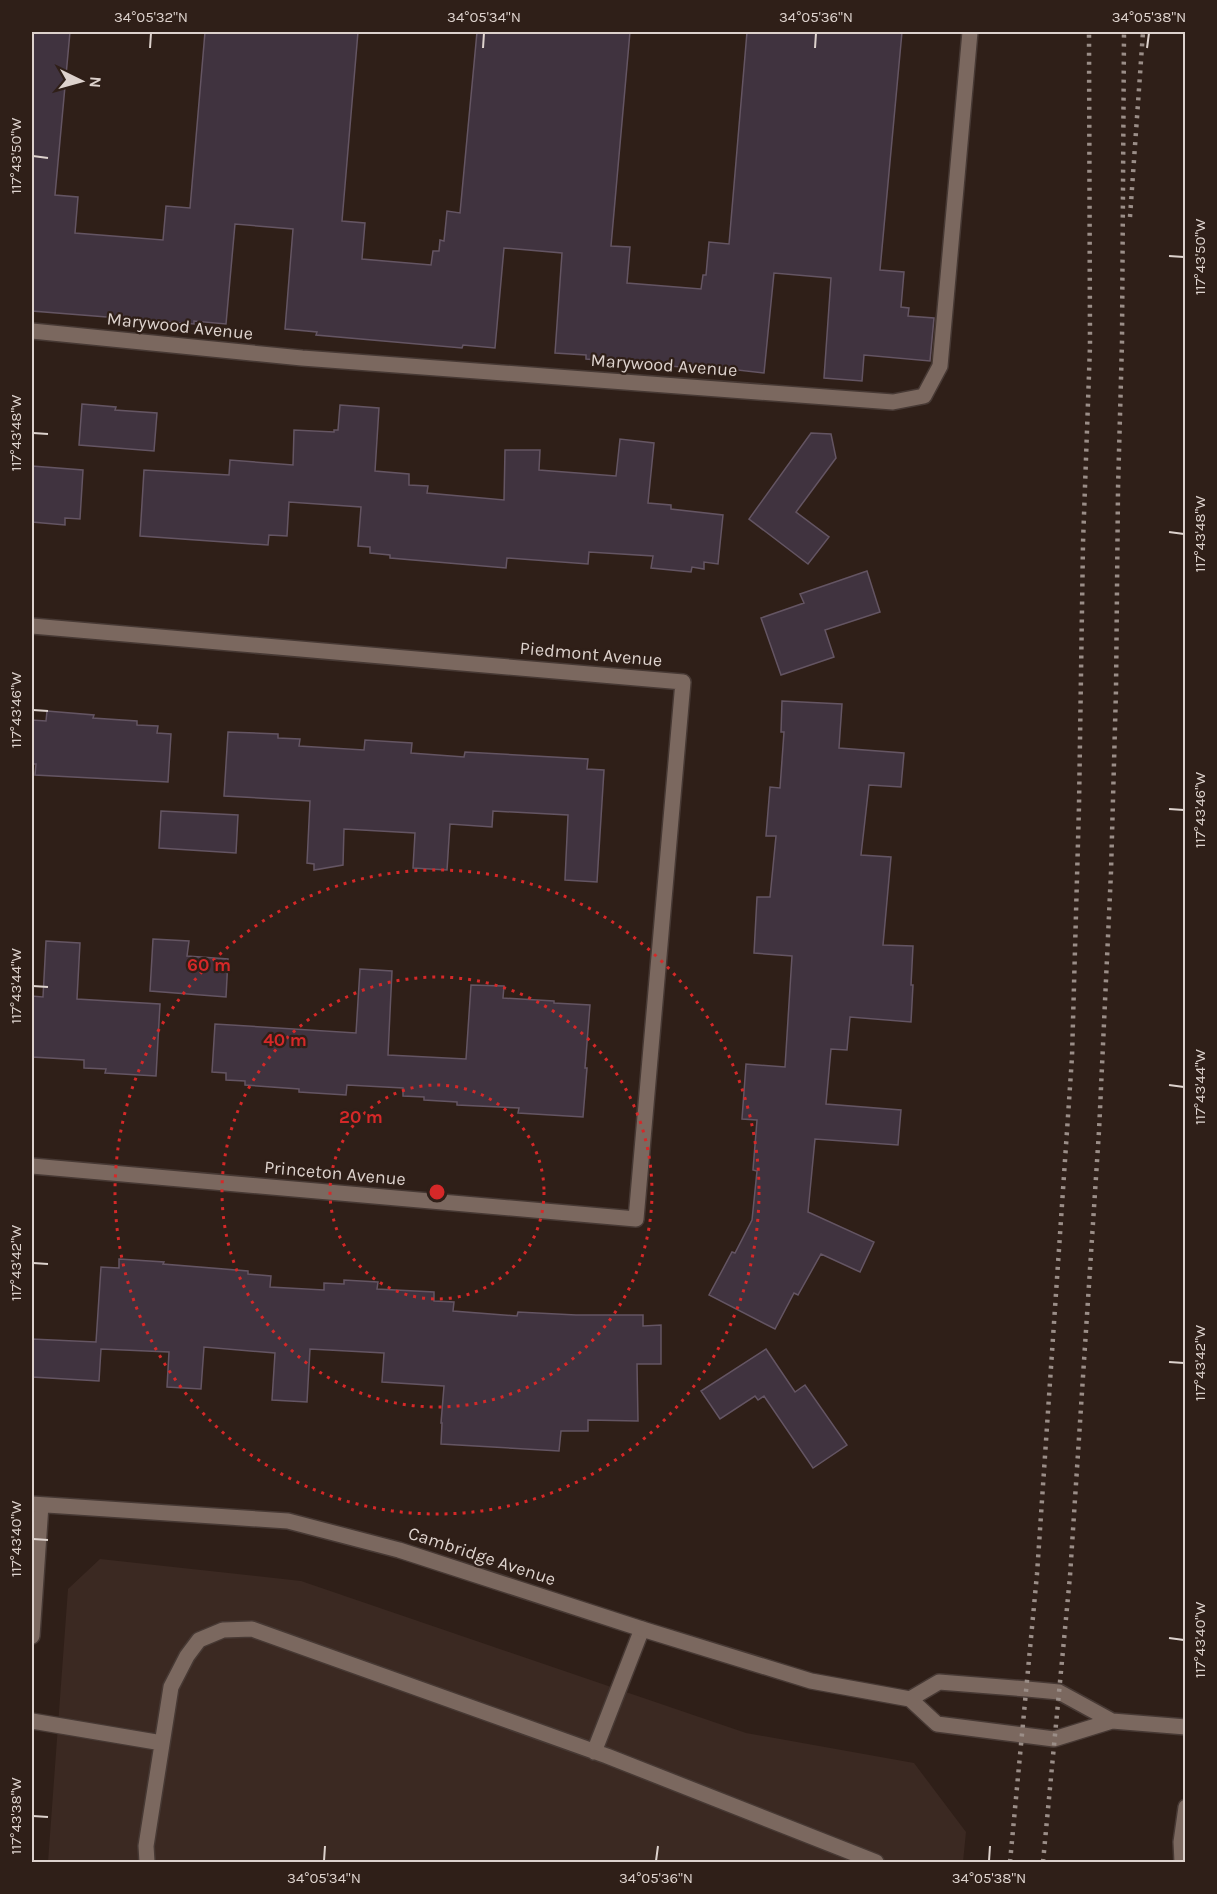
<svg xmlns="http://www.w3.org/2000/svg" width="1217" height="1894" viewBox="0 0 1217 1894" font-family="Karla,sans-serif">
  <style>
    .industrial { fill: #3b2922 }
    .building { fill: #40333f; stroke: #645563; stroke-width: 1.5 }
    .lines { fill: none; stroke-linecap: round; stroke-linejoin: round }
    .lane-casing { stroke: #473934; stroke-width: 18 }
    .street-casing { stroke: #473934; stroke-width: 18 }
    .lane { stroke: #7b685f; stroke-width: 15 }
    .street { stroke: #7b685f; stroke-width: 15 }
    .rail { stroke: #9b8e88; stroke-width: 4.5; stroke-dasharray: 3 6; stroke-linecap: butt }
    .ticks { fill: none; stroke: #ddd2cd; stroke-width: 2 }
    .ring { fill: none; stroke: #d62828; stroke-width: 3; stroke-dasharray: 3 6 }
    .labels { text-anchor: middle; stroke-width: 4.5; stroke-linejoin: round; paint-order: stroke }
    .street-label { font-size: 18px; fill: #ddd2cd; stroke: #2f1f18 }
    .centre { fill: #d62828; stroke: #2f1f18; stroke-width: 3 }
    .ring-label { font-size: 18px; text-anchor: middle; font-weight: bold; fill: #d62828; stroke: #2f1f18; stroke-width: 4.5; stroke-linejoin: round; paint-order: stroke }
    .neatline { fill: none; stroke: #ddd2cd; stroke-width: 2 }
    .ticks-label { font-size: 15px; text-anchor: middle; fill: #ddd2cd }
  </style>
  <rect width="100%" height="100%" fill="#2f1f18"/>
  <path class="industrial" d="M 100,1559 L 301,1581 L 746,1733 L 914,1763 L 966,1832 L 963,1862 L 48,1862 L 68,1589 Z"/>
  <path class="building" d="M 32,32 L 70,32 L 55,195 L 78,197 L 75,233 L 163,240 L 166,206 L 190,208 L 205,32 L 358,32 L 342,221 L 365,223 L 362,259 L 431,265 L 433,251 L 439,251 L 440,240 L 444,241 L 447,211 L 460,213 L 477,32 L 630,32 L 611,246 L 630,247 L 627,283 L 701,289 L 703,275 L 706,275 L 709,242 L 729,244 L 747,32 L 902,32 L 880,270 L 904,272 L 901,307 L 909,308 L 908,316 L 934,318 L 930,361 L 864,355 L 862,381 L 824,378 L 831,278 L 774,273 L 764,373 L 729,369 L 729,371 L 586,359 L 586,355 L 555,353 L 562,253 L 504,248 L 495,348 L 463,345 L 462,348 L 316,335 L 317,332 L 285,329 L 293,229 L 235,224 L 226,324 L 194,321 L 194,324 L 32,311 Z
    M 82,404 L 116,407 L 115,410 L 157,413 L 154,451 L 79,445 Z
    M 340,405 L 379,408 L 375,471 L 409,474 L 409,485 L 428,486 L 427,493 L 504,500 L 505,450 L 540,450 L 539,470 L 616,476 L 620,439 L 654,443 L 648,503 L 671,505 L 671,509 L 723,515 L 718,564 L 704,562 L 704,569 L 692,567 L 691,572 L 651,568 L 653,556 L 589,552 L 588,564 L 507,558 L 506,568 L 390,558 L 390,555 L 370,553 L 370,547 L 358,546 L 361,507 L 289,502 L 287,536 L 269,535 L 268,545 L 140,536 L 144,470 L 229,475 L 230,460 L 293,465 L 294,430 L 334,432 L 334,430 L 338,430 Z
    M 811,433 L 831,434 L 836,458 L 796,512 L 829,537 L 808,564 L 749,519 Z
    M 32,466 L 83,470 L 80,519 L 65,518 L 65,525 L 32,522 Z
    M 867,571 L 880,612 L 825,630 L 834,657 L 781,675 L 761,618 L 804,603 L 800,594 Z
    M 782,701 L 842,704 L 839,748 L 904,753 L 901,787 L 869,785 L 861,855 L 891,857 L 883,945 L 913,946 L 911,985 L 913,985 L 911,1022 L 850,1017 L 847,1050 L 831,1049 L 826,1104 L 901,1110 L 898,1145 L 815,1139 L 808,1212 L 874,1242 L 860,1272 L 821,1254 L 798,1295 L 794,1293 L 775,1329 L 709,1295 L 732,1252 L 735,1253 L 752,1220 L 757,1171 L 753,1170 L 757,1120 L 742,1119 L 746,1064 L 785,1067 L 792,956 L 754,953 L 757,897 L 770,897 L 776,836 L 766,836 L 770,787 L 780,788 L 784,732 L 781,732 Z
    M 47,711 L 94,715 L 93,718 L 137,721 L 137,725 L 158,726 L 157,733 L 171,734 L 168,782 L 35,775 L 36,764 L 32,764 L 32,720 L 46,721 Z
    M 228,732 L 278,734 L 278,738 L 300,739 L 299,746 L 364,750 L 365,740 L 412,743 L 411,753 L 464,757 L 465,752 L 588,759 L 587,769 L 604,770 L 597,882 L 565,880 L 568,815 L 493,811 L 492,827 L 450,824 L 447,870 L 413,868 L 415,833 L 344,829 L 343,865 L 314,870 L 314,864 L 307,863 L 310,801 L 224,796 Z
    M 161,811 L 238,815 L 236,853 L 159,848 Z
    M 153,939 L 189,941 L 187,956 L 228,959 L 226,997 L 150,991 Z
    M 46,941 L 80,943 L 77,999 L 160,1004 L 156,1076 L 105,1073 L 106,1069 L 84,1068 L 84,1060 L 32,1057 L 32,996 L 43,997 Z
    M 360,969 L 392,971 L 388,1055 L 466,1059 L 471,985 L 504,986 L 503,998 L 554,1001 L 554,1003 L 590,1005 L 585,1068 L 587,1068 L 583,1117 L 518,1113 L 519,1108 L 457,1105 L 457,1102 L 424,1100 L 424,1097 L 403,1096 L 403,1088 L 347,1085 L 346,1095 L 299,1092 L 299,1089 L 245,1085 L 245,1081 L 226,1080 L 226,1073 L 212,1072 L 215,1024 L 356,1033 Z
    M 119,1259 L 164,1262 L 163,1264 L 248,1271 L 248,1274 L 271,1276 L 270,1287 L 324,1290 L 324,1283 L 344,1284 L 344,1280 L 378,1282 L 377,1289 L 434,1292 L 434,1301 L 454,1302 L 453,1311 L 517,1316 L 518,1312 L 576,1315 L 643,1315 L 643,1326 L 661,1325 L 661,1364 L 637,1364 L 638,1421 L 588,1420 L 588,1431 L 561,1431 L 559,1451 L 441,1444 L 442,1423 L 441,1423 L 444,1386 L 382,1382 L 384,1353 L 310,1349 L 307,1402 L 272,1400 L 275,1353 L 204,1347 L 201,1389 L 167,1387 L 169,1352 L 101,1349 L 99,1381 L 32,1377 L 32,1339 L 96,1342 L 101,1267 L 119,1268 Z
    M 766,1349 L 795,1392 L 805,1385 L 847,1445 L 813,1468 L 764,1396 L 758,1400 L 755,1396 L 720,1419 L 701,1391 Z"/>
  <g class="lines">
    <defs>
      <path id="lane" d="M 32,1721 L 162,1743
        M 594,1752 L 642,1629
        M 147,1862 L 146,1846 L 171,1687 L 187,1656 L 199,1640 L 223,1630 L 252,1629 L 607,1756 L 876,1862
        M 1182,1862 L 1181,1842 L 1186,1807"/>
      <path id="street" d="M 32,331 L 302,358 L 893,402 L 924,396 L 940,366 L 970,32
        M 32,626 L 683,682 L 636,1219 L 32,1166
        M 32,1504 L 288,1521 L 399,1550 L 642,1629 L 811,1681 L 910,1699
        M 32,1636 L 41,1505
        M 910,1699 L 937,1724 L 1054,1739 L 1112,1721 L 1186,1727
        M 910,1699 L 939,1682 L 1027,1689 L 1059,1692 L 1112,1721"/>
    </defs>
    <use href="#lane" class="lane-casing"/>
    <use href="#street" class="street-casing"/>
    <use href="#lane" class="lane"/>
    <use href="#street" class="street"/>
    <path class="rail" d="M 1130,217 L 1143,32
      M 1010,1862 L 1037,1574 L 1072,1057 L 1079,806 L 1083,543 L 1090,346 L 1089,32
      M 1043,1862 L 1070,1576 L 1099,1131 L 1111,872 L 1116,690 L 1118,489 L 1122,342 L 1124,32"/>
  </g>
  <path class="ticks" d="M 150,48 L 151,33M 483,48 L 484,33M 815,48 L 816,33M 1147,48 L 1149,33M 33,156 L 48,158M 1169,256 L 1184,257M 33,433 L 48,434M 1169,532 L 1184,534M 33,710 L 48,711M 1169,809 L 1184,810M 33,986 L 48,987M 1169,1085 L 1184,1087M 33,1263 L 48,1264M 1169,1362 L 1184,1363M 33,1539 L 48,1540M 1169,1638 L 1184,1640M 33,1816 L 48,1817M 324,1861 L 325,1846M 656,1861 L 658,1846M 989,1861 L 990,1846"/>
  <g class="ring">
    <circle cx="437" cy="1192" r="107"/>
    <circle cx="437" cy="1192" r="215"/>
    <circle cx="437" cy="1192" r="322"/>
  </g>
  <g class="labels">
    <g class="street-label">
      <text transform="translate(180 326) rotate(6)" y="6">Marywood Avenue</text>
      <text transform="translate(664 365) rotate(4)" y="6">Marywood Avenue</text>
      <text transform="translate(591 654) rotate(5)" y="6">Piedmont Avenue</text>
      <text transform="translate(335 1173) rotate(5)" y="6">Princeton Avenue</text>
      <text transform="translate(482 1556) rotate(18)" y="6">Cambridge Avenue</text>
    </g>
  </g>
  <circle cx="437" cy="1192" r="9" class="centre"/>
  <g class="ring-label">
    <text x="209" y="971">60 m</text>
    <text x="285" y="1046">40 m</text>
    <text x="361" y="1123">20 m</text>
  </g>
  <rect width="1217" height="1894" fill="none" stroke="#2f1f18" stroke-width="66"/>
  <g transform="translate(81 81) rotate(95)" stroke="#2f1f18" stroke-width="4.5" paint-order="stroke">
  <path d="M0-4.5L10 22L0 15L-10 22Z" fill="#ddd2cd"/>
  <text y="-9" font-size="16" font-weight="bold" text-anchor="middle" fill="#ddd2cd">N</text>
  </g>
  <rect x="33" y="33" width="1151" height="1828" class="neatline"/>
  <g class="ticks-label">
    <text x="151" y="22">34°05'32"N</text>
    <text x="484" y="22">34°05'34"N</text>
    <text x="816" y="22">34°05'36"N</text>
    <text x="1149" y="22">34°05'38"N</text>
    <text transform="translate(16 156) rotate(-90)" y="5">117°43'50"W</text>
    <text transform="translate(1200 257) rotate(-90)" y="5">117°43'50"W</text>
    <text transform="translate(16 433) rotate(-90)" y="5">117°43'48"W</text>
    <text transform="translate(1200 534) rotate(-90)" y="5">117°43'48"W</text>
    <text transform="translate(16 710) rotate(-90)" y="5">117°43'46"W</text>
    <text transform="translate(1200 810) rotate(-90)" y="5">117°43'46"W</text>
    <text transform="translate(16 986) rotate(-90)" y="5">117°43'44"W</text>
    <text transform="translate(1200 1087) rotate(-90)" y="5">117°43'44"W</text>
    <text transform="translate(16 1263) rotate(-90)" y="5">117°43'42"W</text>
    <text transform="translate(1200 1363) rotate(-90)" y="5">117°43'42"W</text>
    <text transform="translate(16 1539) rotate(-90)" y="5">117°43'40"W</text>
    <text transform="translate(1200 1640) rotate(-90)" y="5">117°43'40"W</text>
    <text transform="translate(16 1816) rotate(-90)" y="5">117°43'38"W</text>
    <text x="324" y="1883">34°05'34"N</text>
    <text x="656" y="1883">34°05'36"N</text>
    <text x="989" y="1883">34°05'38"N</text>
  </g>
</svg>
